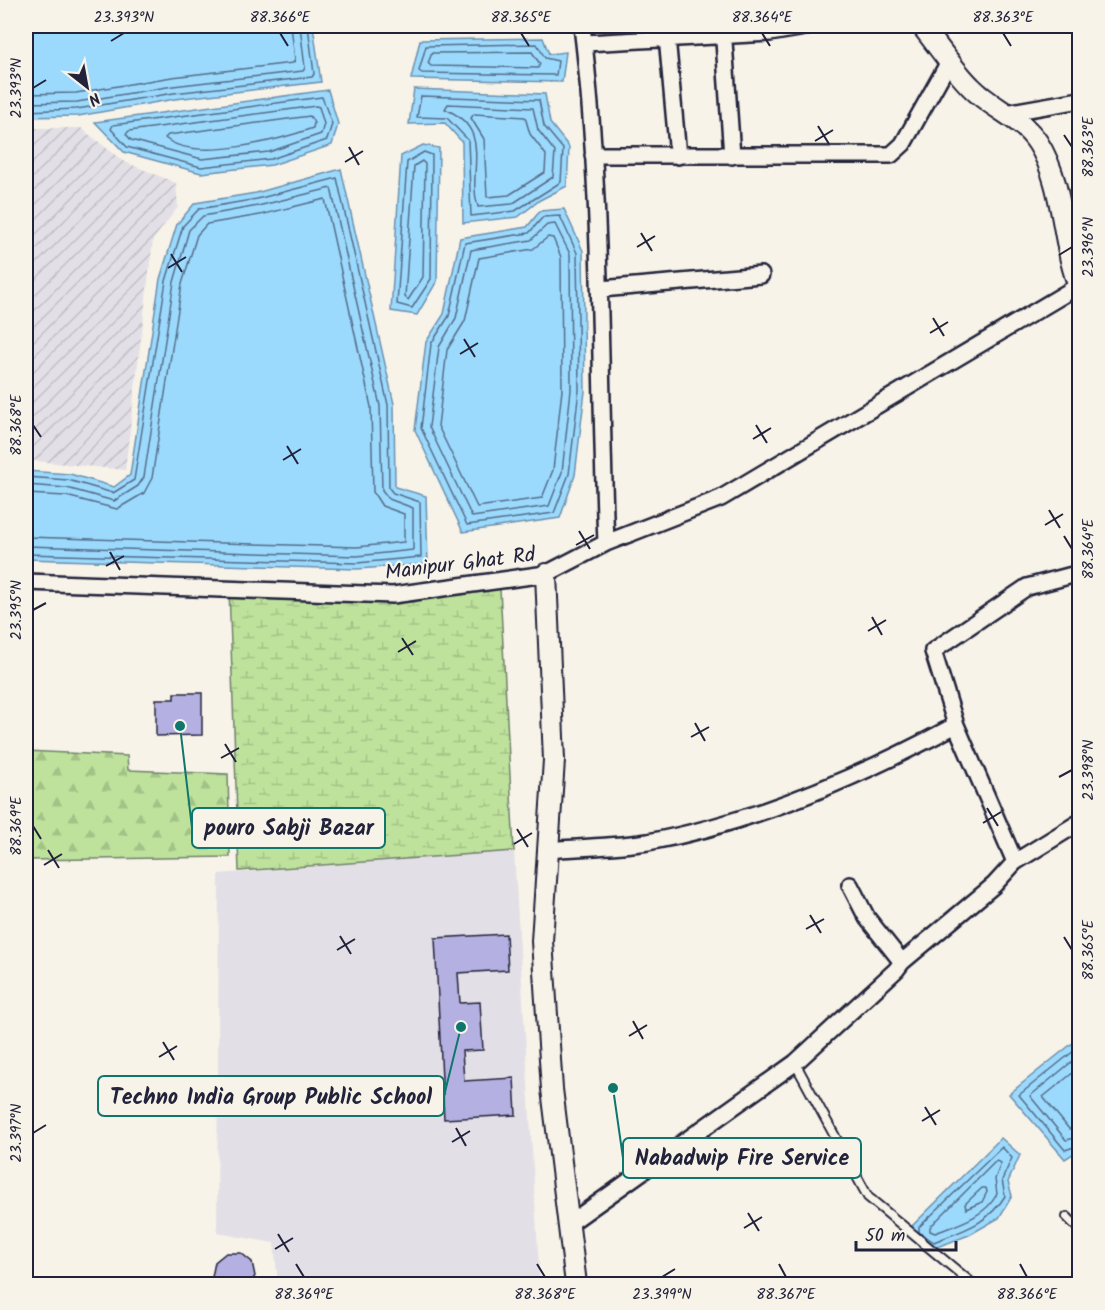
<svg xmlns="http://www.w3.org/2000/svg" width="1105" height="1310" viewBox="0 0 1105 1310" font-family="Kalam,sans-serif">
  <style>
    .built { fill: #e3dfe6 }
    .industrial { fill: url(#industrial-furrows) }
    .forest { fill: url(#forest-firs); stroke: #70826c; stroke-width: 1.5 }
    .wetland { fill: url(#wetland-marsh); stroke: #70826c; stroke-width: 1.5 }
    .water { fill: #9cdafd; stroke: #6b90af; stroke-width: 1.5 }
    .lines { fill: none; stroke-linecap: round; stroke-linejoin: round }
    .shore { stroke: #536c89; stroke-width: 1.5 }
    .building { fill: #b4b1e2; stroke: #22223b; stroke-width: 1.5 }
    .service-casing { stroke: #22223b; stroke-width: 12 }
    .minor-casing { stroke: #22223b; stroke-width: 20 }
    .tertiary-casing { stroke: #22223b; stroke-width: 24 }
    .service { stroke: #f7f3e8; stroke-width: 8 }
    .minor { stroke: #f7f3e8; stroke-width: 15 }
    .tertiary { stroke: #f7f3e8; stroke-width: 20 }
    .ticks { fill: none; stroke: #22223b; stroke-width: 2 }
    .labels { text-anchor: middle; stroke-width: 4.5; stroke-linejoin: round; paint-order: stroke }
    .street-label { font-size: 21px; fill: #22223b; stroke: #f7f3e8 }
    .leader { fill: none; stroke: #0f766e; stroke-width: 2 }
    .callout-dot { fill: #0f766e; stroke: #f7f3e8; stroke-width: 2 }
    .callout { fill: #f7f3e8; stroke: #0f766e; stroke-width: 2 }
    .callout-label { font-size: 22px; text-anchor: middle; font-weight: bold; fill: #22223b }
    .neatline { fill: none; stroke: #22223b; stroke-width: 2 }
    .ticks-label { font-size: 15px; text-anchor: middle; fill: #22223b }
  </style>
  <defs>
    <pattern id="industrial-furrows" width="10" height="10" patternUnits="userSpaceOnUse" patternTransform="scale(1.5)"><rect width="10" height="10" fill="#e3dfe6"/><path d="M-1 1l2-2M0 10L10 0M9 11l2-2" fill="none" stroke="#c2bfc6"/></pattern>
    <pattern id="forest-firs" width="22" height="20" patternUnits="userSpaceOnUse" patternTransform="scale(1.5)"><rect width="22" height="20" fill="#bee29c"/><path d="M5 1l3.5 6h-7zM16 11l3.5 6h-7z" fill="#a3c287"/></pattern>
    <pattern id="wetland-marsh" width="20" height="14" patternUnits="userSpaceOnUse" patternTransform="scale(1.5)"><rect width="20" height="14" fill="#bee29c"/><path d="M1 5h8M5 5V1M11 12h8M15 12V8" fill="none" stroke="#a3c287"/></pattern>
  </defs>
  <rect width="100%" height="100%" fill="#f7f3e8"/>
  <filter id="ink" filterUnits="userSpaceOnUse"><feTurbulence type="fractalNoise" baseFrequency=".0167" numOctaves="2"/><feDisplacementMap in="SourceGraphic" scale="12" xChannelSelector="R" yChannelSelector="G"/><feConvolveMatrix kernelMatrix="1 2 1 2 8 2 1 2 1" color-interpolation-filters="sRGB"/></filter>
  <g filter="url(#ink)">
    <path class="built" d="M 514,851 L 540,1284 L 278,1284 L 274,1243 L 217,1233 L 219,874 Z"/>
    <path class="industrial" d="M 26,128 L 81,128 L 123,161 L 176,183 L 178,207 L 153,240 L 125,470 L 26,460 Z"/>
    <path class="forest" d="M 26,751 L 127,756 L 128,770 L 228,774 L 230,857 L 26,860 Z"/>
    <path class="wetland" d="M 464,585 L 500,589 L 514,851 L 239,871 L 229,588 L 393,595 Z"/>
    <path class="water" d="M 26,26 L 313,26 L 321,82 L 175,99 L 78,116 L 26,117 Z
      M 543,38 L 549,54 L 566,52 L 562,82 L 411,79 L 420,40 Z
      M 414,89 L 545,94 L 550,123 L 569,147 L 567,186 L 540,200 L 518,217 L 463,223 L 462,142 L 445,123 L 409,124 Z
      M 328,90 L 338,124 L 332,145 L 272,165 L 201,173 L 124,152 L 95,122 Z
      M 423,145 L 439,148 L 437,281 L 417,315 L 391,311 L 401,156 Z
      M 341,169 L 394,404 L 395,487 L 426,496 L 428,564 L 357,569 L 26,559 L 26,471 L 70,474 L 114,487 L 130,475 L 160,279 L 177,224 L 195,203 L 256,193 Z
      M 564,209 L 583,251 L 585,391 L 575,475 L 560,518 L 463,532 L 415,430 L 426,342 L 444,314 L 460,238 L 527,227 L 540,211 Z
      M 1079,1038 L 1079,1150 L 1065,1159 L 1009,1094 Z
      M 1001,1138 L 1020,1155 L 1008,1182 L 1012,1196 L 999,1218 L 969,1235 L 932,1249 L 908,1230 Z"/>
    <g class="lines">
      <path class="shore" d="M 537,44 L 545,58 L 558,61 L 556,75 L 422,73 L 419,71 L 426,46 Z
        M 532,52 L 540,64 L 538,68 L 431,66 L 428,63 L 432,53 Z
        M 26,94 L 76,93 L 172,77 L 293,63 L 295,60 L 291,26
        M 421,96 L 539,100 L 544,126 L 563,149 L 561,182 L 515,211 L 471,216 L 468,140 L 447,118 L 417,117 Z
        M 322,97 L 332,124 L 327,140 L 271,159 L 201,167 L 127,147 L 111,129 L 113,125 Z
        M 26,103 L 77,102 L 173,86 L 303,71 L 305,68 L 300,26
        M 448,104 L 533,108 L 538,130 L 555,152 L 553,177 L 512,204 L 478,207 C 466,172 495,130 445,109 Z
        M 316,106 L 319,107 L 324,124 L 321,134 L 269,152 L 202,159 L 131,140 L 126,134 L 129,131 Z
        M 26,111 L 77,109 L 174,93 L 312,77 L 314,74 L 308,26
        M 474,114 L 525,117 L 530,134 L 546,155 L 545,172 L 509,195 L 487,197 L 484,139 L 471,118 Z
        M 310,116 L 314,123 L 313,128 C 279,140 195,163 165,138 L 168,135 Z
        M 424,152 L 432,155 L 431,279 L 412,308 L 397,304 L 407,162 Z
        M 422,161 L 425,164 L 423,277 L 408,300 L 405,297 L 414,166 Z
        M 560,216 L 577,253 L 579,390 L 569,474 L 554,513 L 467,525 L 421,428 L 431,344 L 449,316 L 465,243 L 529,233 L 543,217 Z
        M 555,224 L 570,254 L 571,390 L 562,472 L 549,506 L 472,517 L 429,427 L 439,347 L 456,318 L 471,250 L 531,240 L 547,225 Z
        M 548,237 L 553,238 L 561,257 L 562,390 L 553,470 L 542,498 L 477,507 L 438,426 L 447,350 L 465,321 L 479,258 L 533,249 Z
        M 26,477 L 68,480 L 113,493 L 134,480 L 166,281 L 183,226 L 199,209 L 257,199 L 337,178 L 388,405 L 389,488 L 393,493 L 420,502 L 421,557 L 357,563 L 26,554
        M 26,485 L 67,488 L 114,501 L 138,486 L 144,477 L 174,282 L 189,230 L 203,216 L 258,206 L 331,188 L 380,406 L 382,490 L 389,499 L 413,508 L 413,550 L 357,556 L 26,546
        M 26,494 L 66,496 L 117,509 L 144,493 L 152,478 L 182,284 L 197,235 L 207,224 L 260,215 L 325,199 L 371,407 L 373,492 L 382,506 L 404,514 L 404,542 L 357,547 L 26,537
        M 1080,1046 L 1019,1095 L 1065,1150 L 1080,1145
        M 1080,1055 L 1030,1096 L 1066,1140 L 1080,1137
        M 1080,1067 L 1043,1097 L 1069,1129 L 1080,1128
        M 1002,1147 L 1012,1158 L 1002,1180 L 1005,1196 C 988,1224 964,1230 934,1242 L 919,1232 L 919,1227 Z
        M 996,1161 L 1001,1163 L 995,1179 L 997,1194 C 985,1217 959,1224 935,1233 L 930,1231 L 930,1227 Z
        M 982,1188 L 986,1188 L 987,1192 L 982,1202 L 966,1209 L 965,1204 Z"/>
    </g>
    <path class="building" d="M 174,693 L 202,693 L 202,735 L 156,736 L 156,699 L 174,699 Z
      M 506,934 L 508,970 L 458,973 L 460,1003 L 480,1002 L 483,1050 L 462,1051 L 464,1081 L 514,1078 L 516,1115 L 444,1119 L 435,938 Z
      M 226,1253 L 241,1253 L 252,1262 L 255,1276 L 250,1284 L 217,1284 L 212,1277 L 215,1262 Z"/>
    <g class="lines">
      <defs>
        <path id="service" d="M 795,1063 L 868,1197 L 973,1284
          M 1067,1217 L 1080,1230"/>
        <path id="minor" d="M 582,26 C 603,198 599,371 606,543
          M 666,26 L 678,156
          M 723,27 L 732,156
          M 585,43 L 770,33 L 811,26
          M 1006,113 L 1080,100
          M 593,155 L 891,155 L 903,144 L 950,60
          M 601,289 L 761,275
          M 26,582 L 393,595 L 546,574 L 606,543 L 721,498 L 1078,286
          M 547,850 C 581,847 615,847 648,842 C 753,823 863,775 956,725
          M 1015,862 L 956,725 L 933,651 L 1027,587 L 1080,573
          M 850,885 L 867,918 L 902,962
          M 570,1223 L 795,1063 L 896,970 L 902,962 L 994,885 L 1015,862 L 1080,822"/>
        <path id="tertiary" d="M 922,26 C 938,46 953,69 971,87 C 992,109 1021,117 1038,143 C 1065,186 1061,243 1080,289
          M 546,574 L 554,760 L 542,941 L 552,1089 L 576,1284"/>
      </defs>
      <use href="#service" class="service-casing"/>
      <use href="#minor" class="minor-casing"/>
      <use href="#tertiary" class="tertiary-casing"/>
      <use href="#service" class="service"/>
      <use href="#minor" class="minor"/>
      <use href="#tertiary" class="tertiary"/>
    </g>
  </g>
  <path class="ticks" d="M 280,33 L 288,46M 521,33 L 529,46M 762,33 L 770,46M 1003,33 L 1011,46M 111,41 L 124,33M 33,88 L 46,80M 818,126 L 829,144M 1064,135 L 1072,147M 815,141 L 833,130M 349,147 L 359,165M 345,162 L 363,151M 641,233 L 652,251M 637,247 L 655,236M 171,254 L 182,272M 1059,255 L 1072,247M 168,268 L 186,257M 933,318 L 944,336M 930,333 L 948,322M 464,339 L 475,357M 460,354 L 478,343M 33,425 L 41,437M 756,425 L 767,443M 753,439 L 771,428M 287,446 L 298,464M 283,460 L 301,449M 1049,510 L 1060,528M 1045,525 L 1063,514M 579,531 L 590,549M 1064,536 L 1072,549M 576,545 L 594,535M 110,552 L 120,570M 106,566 L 124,556M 33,610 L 46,603M 872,617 L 882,635M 868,631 L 886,620M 402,638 L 413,655M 398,652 L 416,641M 695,723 L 705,741M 691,737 L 709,727M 225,744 L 236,762M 221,758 L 239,748M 1059,777 L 1072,770M 987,808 L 998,826M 983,823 L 1001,812M 33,826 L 41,839M 517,829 L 528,847M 514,844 L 532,833M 48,850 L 59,868M 44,865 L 62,854M 810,915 L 821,933M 806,929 L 824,919M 340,936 L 351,954M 1064,937 L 1072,950M 337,950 L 355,939M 633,1021 L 643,1039M 629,1036 L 647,1025M 163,1042 L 174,1060M 159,1057 L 177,1046M 925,1107 L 936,1125M 922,1121 L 940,1110M 456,1128 L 466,1146M 33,1133 L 46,1125M 452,1142 L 470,1131M 748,1213 L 759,1231M 744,1228 L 762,1217M 278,1234 L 289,1252M 275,1249 L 293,1238M 296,1264 L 304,1277M 537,1264 L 545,1277M 779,1264 L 786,1277M 1020,1264 L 1027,1277M 662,1277 L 675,1269"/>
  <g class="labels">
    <g class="street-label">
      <text transform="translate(460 563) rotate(-7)" y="7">Manipur Ghat Rd</text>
    </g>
  </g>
  <path class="leader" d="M180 726L192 828M461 1027L444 1096M613 1088L623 1158"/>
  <g class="callout-dot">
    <circle cx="180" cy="726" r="6"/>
    <circle cx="461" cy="1027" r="6"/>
    <circle cx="613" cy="1088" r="6"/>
  </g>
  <g class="callout">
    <rect x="192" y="808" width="193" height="40" rx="6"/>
    <rect x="98" y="1076" width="346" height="40" rx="6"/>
    <rect x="623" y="1138" width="238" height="40" rx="6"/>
  </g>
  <g class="callout-label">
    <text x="289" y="835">pouro Sabji Bazar</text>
    <text x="271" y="1104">Techno India Group Public School</text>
    <text x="742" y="1165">Nabadwip Fire Service</text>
  </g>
  <rect width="1105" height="1310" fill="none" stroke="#f7f3e8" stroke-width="66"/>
  <g transform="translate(87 87) rotate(149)" stroke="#f7f3e8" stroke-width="4.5" paint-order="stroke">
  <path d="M0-4.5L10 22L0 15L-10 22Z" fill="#22223b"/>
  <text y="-9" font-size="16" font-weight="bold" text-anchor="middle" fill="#22223b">N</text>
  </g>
  <path d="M856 1241v9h100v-9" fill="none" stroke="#22223b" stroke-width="3"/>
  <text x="865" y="1241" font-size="18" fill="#22223b" stroke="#f7f3e8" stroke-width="4.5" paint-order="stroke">50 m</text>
  <rect x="33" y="33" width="1039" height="1244" class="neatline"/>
  <g class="ticks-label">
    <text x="124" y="22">23.393°N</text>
    <text x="280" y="22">88.366°E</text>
    <text x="521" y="22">88.365°E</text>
    <text x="762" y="22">88.364°E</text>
    <text x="1003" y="22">88.363°E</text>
    <text transform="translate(16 88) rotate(-90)" y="5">23.393°N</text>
    <text transform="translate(1088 147) rotate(-90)" y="5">88.363°E</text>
    <text transform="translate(1088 247) rotate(-90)" y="5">23.396°N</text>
    <text transform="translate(16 425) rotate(-90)" y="5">88.368°E</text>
    <text transform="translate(1088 549) rotate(-90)" y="5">88.364°E</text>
    <text transform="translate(16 610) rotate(-90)" y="5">23.395°N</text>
    <text transform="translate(1088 770) rotate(-90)" y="5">23.398°N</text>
    <text transform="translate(16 826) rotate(-90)" y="5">88.369°E</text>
    <text transform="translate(1088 950) rotate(-90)" y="5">88.365°E</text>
    <text transform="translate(16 1133) rotate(-90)" y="5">23.397°N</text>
    <text x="304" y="1299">88.369°E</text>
    <text x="545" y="1299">88.368°E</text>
    <text x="662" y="1299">23.399°N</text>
    <text x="786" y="1299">88.367°E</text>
    <text x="1027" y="1299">88.366°E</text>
  </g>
</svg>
